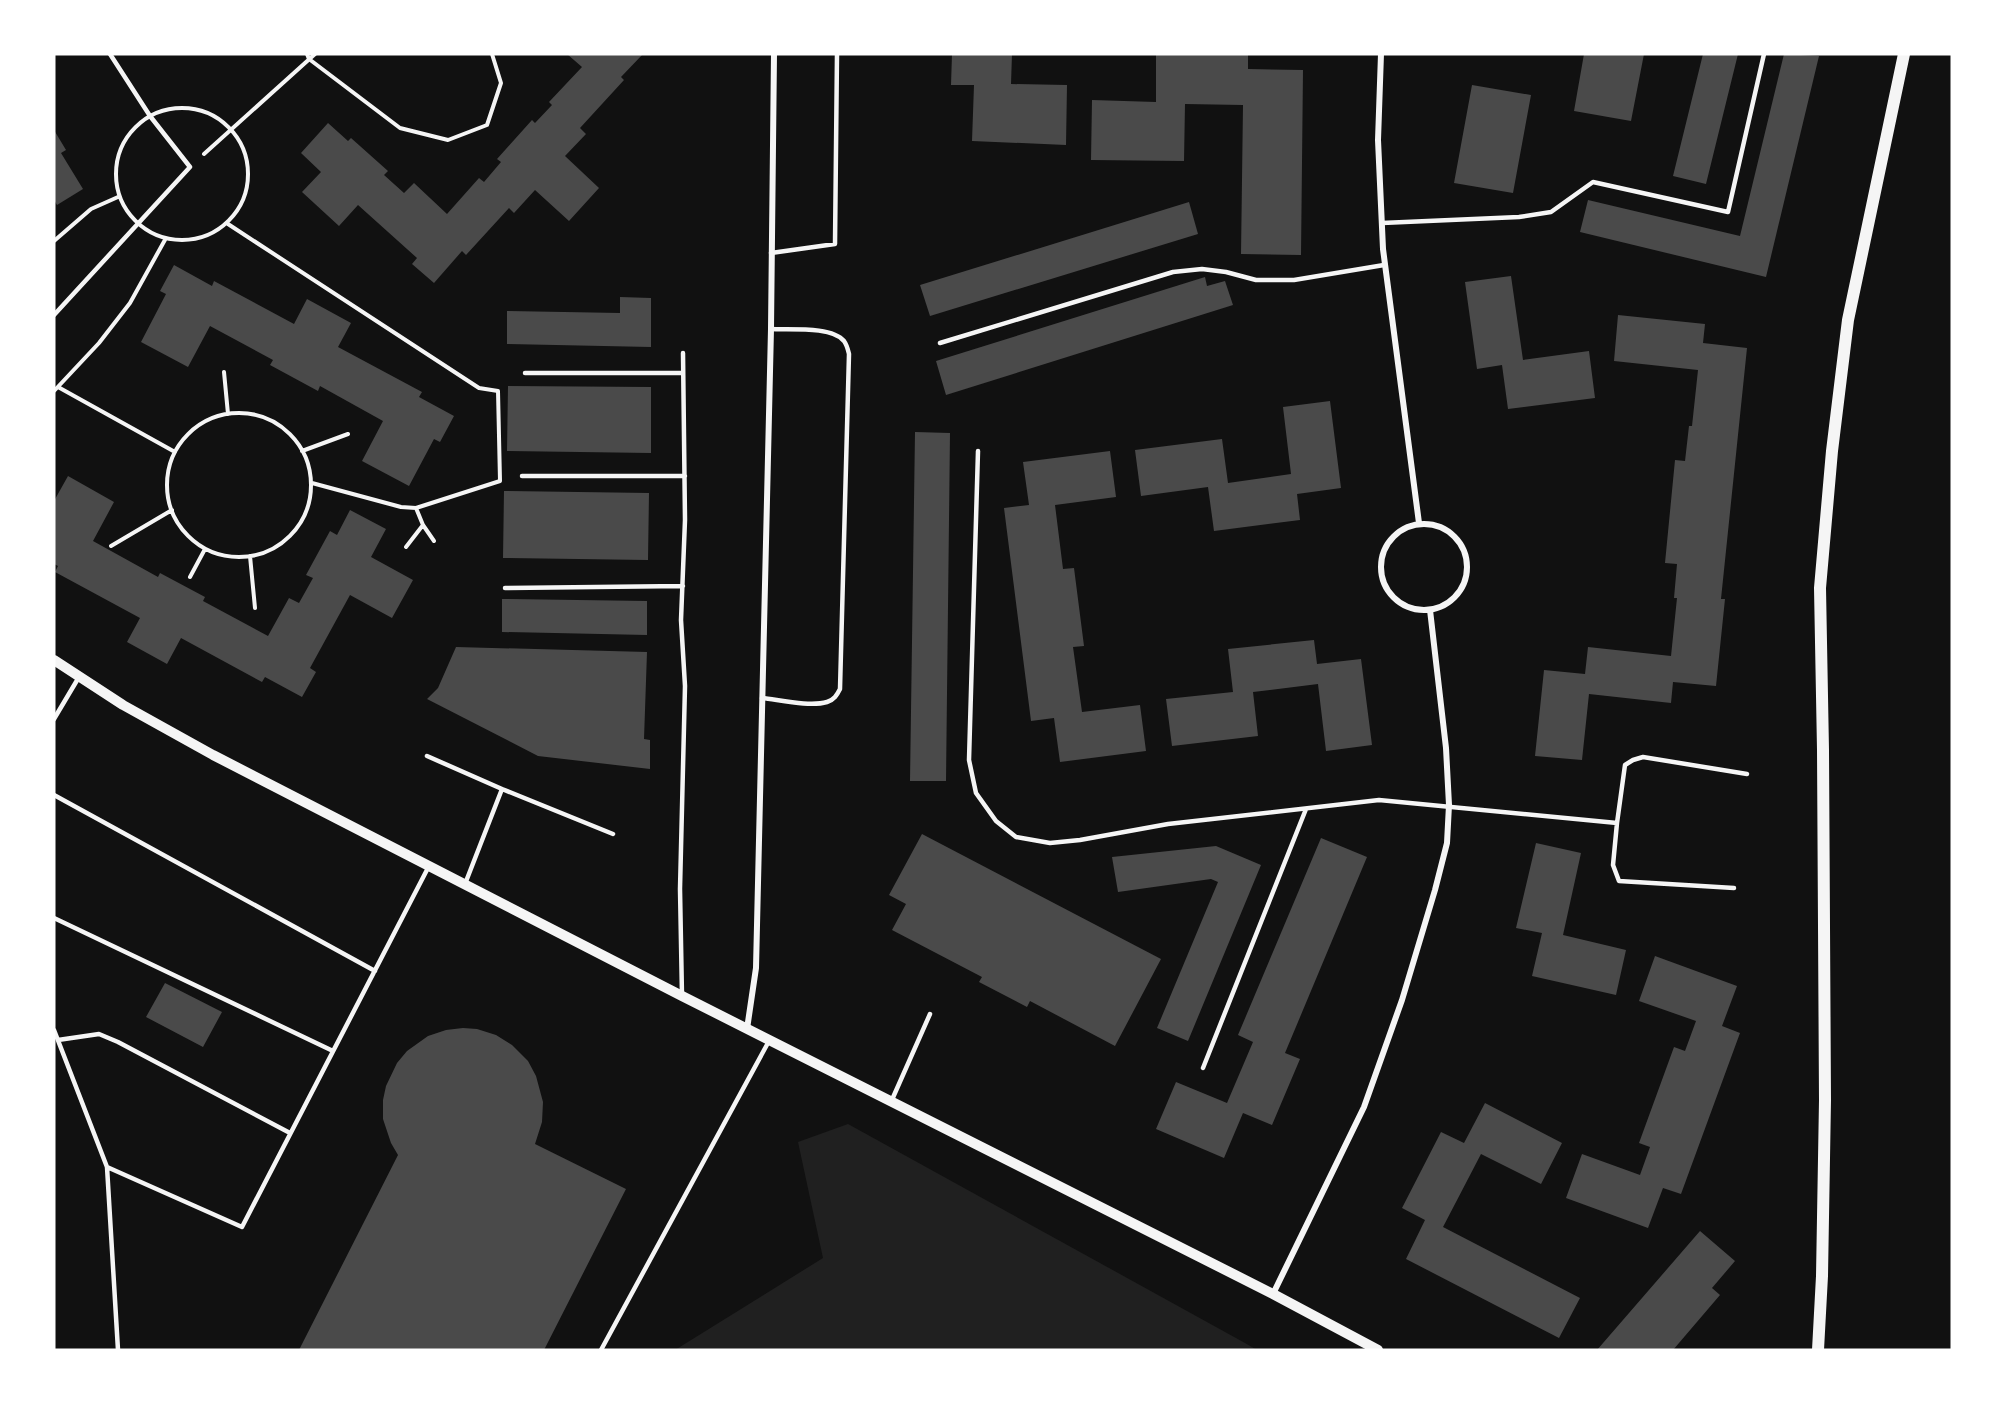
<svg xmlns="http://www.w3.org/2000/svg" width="2006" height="1404" viewBox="0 0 2006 1404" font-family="'Noto Serif',serif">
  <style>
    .green { fill: #202020 }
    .building { fill: #4a4a4a }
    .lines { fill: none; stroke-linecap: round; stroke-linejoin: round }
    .path { stroke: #f5f5f5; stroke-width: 4 }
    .service { stroke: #f5f5f5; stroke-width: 4.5 }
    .minor { stroke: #f5f5f5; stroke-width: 6 }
    .tertiary { stroke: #f5f5f5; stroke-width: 10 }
    .secondary { stroke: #f5f5f5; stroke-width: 12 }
  </style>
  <rect width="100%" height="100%" fill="#111"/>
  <path class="green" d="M 848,1124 L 1245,1343 L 1257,1350 L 675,1350 L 823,1258 L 798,1142 Z"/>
  <path class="building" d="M 567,54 L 643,54 L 621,77 L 624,80 L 580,128 L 586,134 L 565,156 L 599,188 L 569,221 L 535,190 L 514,213 L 509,208 L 466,255 L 462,251 L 434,283 L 412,264 L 417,258 L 358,205 L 339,226 L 302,192 L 321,172 L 301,153 L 328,123 L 348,141 L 351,138 L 388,171 L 384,175 L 404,193 L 414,183 L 447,214 L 479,178 L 484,182 L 501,162 L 497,159 L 532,120 L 535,123 L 552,105 L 549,102 L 582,67 Z
    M 952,54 L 1012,54 L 1011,84 L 1067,85 L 1066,145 L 972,141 L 974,85 L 951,85 Z
    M 1156,54 L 1248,54 L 1248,69 L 1303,70 L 1301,255 L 1241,254 L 1243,105 L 1185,104 L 1184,161 L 1091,160 L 1092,100 L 1156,102 Z
    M 1584,54 L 1644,54 L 1631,121 L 1574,111 Z
    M 1703,54 L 1738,54 L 1706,184 L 1673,176 Z
    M 1784,54 L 1819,56 L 1766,277 L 1580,232 L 1588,200 L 1740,236 Z
    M 1472,85 L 1531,95 L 1513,193 L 1454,183 Z
    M 54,130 L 66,150 L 61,153 L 83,189 L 57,205 L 54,200 Z
    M 1189,202 L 1198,234 L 930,316 L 920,285 Z
    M 174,265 L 212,286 L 214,281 L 294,324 L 307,299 L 351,323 L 338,347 L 422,392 L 419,397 L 454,416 L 440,442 L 434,439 L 409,486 L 362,461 L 383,421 L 320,386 L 318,391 L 270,365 L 273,360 L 210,326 L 188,367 L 141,342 L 166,294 L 160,291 Z
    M 1511,276 L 1523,360 L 1589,351 L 1595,398 L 1508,409 L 1502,365 L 1477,369 L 1465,282 Z
    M 1205,277 L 1207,286 L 1225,281 L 1233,305 L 946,395 L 936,361 Z
    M 620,297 L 651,298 L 651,347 L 507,344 L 507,311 L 620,313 Z
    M 1618,315 L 1705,324 L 1703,343 L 1747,348 L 1721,599 L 1725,599 L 1716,686 L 1673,682 L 1671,703 L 1589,694 L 1582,760 L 1535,756 L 1544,670 L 1585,674 L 1588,647 L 1671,656 L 1677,598 L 1674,598 L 1677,564 L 1665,563 L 1675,460 L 1685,461 L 1689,426 L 1692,426 L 1698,370 L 1614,361 Z
    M 508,386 L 651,387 L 651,453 L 507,451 Z
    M 1330,401 L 1341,488 L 1297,494 L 1300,520 L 1214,531 L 1208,487 L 1141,496 L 1135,450 L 1222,439 L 1228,483 L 1291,474 L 1283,407 Z
    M 915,432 L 950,433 L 946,781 L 910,781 Z
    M 1110,451 L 1116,497 L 1055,505 L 1063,569 L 1074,568 L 1084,646 L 1073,647 L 1082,712 L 1140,705 L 1146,751 L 1060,762 L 1054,718 L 1031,721 L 1004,508 L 1029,505 L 1023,462 Z
    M 68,476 L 114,502 L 93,541 L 158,577 L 160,573 L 205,597 L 203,601 L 268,636 L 289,598 L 299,603 L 313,578 L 306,575 L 330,531 L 337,535 L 350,510 L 386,529 L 371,557 L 413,580 L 392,618 L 350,595 L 310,668 L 316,672 L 302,697 L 265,677 L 262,682 L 181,638 L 167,664 L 127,642 L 140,618 L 55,572 L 58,566 L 54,564 L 54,501 Z
    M 504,491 L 649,493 L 648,560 L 503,558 Z
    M 502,599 L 647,601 L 647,635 L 502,632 Z
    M 1314,640 L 1317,664 L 1361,659 L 1372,745 L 1326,751 L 1318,684 L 1253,692 L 1258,736 L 1172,746 L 1166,699 L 1233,692 L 1228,649 Z
    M 456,647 L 647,652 L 644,739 L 650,740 L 650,769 L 538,756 L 427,699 L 438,688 Z
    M 922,834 L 1161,959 L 1115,1046 L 1030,1001 L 1027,1007 L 979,982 L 982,977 L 892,930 L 906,904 L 889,895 Z
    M 1321,838 L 1367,857 L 1285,1053 L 1300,1059 L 1272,1125 L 1243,1113 L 1224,1158 L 1156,1129 L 1176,1082 L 1227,1103 L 1253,1042 L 1238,1035 Z
    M 1536,843 L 1581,853 L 1563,935 L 1626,950 L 1616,995 L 1532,976 L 1542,933 L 1516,928 Z
    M 1216,846 L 1261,865 L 1188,1041 L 1157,1028 L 1218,882 L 1211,879 L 1118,892 L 1112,857 Z
    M 1655,956 L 1737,986 L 1722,1026 L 1740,1033 L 1681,1194 L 1663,1188 L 1648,1228 L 1566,1198 L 1582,1154 L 1640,1175 L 1650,1147 L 1639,1143 L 1674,1047 L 1685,1051 L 1696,1021 L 1639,1001 Z
    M 165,983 L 222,1012 L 203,1047 L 146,1017 Z
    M 463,1028 L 477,1029 L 496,1035 L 512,1045 L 528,1061 L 536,1076 L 543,1102 L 542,1122 L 535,1144 L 626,1189 L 544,1350 L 299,1350 L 398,1155 L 391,1143 L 383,1119 L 383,1100 L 386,1086 L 397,1063 L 407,1051 L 428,1036 L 446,1030 Z
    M 1485,1103 L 1562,1143 L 1541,1184 L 1481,1154 L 1443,1227 L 1580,1298 L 1559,1338 L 1406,1259 L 1425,1220 L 1402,1208 L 1441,1132 L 1464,1143 Z
    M 1700,1231 L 1735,1261 L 1712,1288 L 1720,1295 L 1673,1350 L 1597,1350 Z"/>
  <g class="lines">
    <path class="path" d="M 307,54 L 309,59 L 400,128 L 448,140 L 487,125 L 501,83 L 492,54
      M116 174a66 66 0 1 1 132 0a66 66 0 1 1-132 0Z
      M 204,154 L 315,54
      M 228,224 L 479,388 L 498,391 L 500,481 L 416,508 L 401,507 L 312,483
      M 54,241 L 91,209 L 118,197
      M 224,372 L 228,414
      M 58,387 L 175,452
      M 54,391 L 99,343 L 130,303 L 166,238
      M167 485a72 72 0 1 1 144 0a72 72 0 1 1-144 0Z
      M 302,451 L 348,434
      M 423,525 L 434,541
      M 111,546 L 172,510
      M 406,547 L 423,525 L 416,508
      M 250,556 L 255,608
      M 190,577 L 205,549"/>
    <path class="service" d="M 1382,223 L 1519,217 L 1551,212 L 1593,182 L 1728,212 L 1764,54
      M 771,253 L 835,244 L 837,54
      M 54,315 L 190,167 L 150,116 L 110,54
      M 940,343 L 1173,272 L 1202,269 L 1226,272 L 1256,280 L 1294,280 L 1384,265
      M 525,373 L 683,373
      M 978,451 L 969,760 L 976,793 L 996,821 L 1016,837 L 1050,843 L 1080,840 L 1168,824 L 1379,800 L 1617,823 L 1613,865 L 1619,881 L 1734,888
      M 522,476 L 685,476
      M 505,588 L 683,586
      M 762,698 C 780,700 810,707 827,702 C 834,700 837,695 840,689 L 849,354 C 848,350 847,345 844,341 C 832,326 790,330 771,329
      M 54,719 L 79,677
      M 427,756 L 502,789
      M 54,795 L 375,971
      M 1617,823 L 1625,765 L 1633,760 L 1643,757 L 1747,774
      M 465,884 L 502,789 L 613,834
      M 54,918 L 333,1051
      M 682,996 L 680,889 L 685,686 L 681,620 L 685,520 L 683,353
      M 54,1030 L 107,1167 L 118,1350
      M 58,1040 L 99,1034 L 118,1042 L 290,1133
      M 1203,1068 L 1306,809
      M 891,1102 L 930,1014
      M 107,1167 L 242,1227 L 429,866
      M 601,1350 L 769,1041"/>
    <path class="minor" d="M 1381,54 L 1378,140 L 1383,249 L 1419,523
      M1381 567a43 43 0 1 1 86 0a43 43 0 1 1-86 0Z
      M 747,1029 L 756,968 L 771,329 L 774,54
      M 1273,1294 L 1364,1107 L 1402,1000 L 1435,890 L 1447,843 L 1449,805 L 1446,748 L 1430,610"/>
    <path class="tertiary" d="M 54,660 L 123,705 L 213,755 L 682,996 L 1273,1294 L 1378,1350"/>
    <path class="secondary" d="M 1818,1350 L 1822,1276 L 1825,1100 L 1823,750 L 1820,588 L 1832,451 L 1848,320 L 1904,54"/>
  </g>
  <rect width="2006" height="1404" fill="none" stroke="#ffffff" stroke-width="111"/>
</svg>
